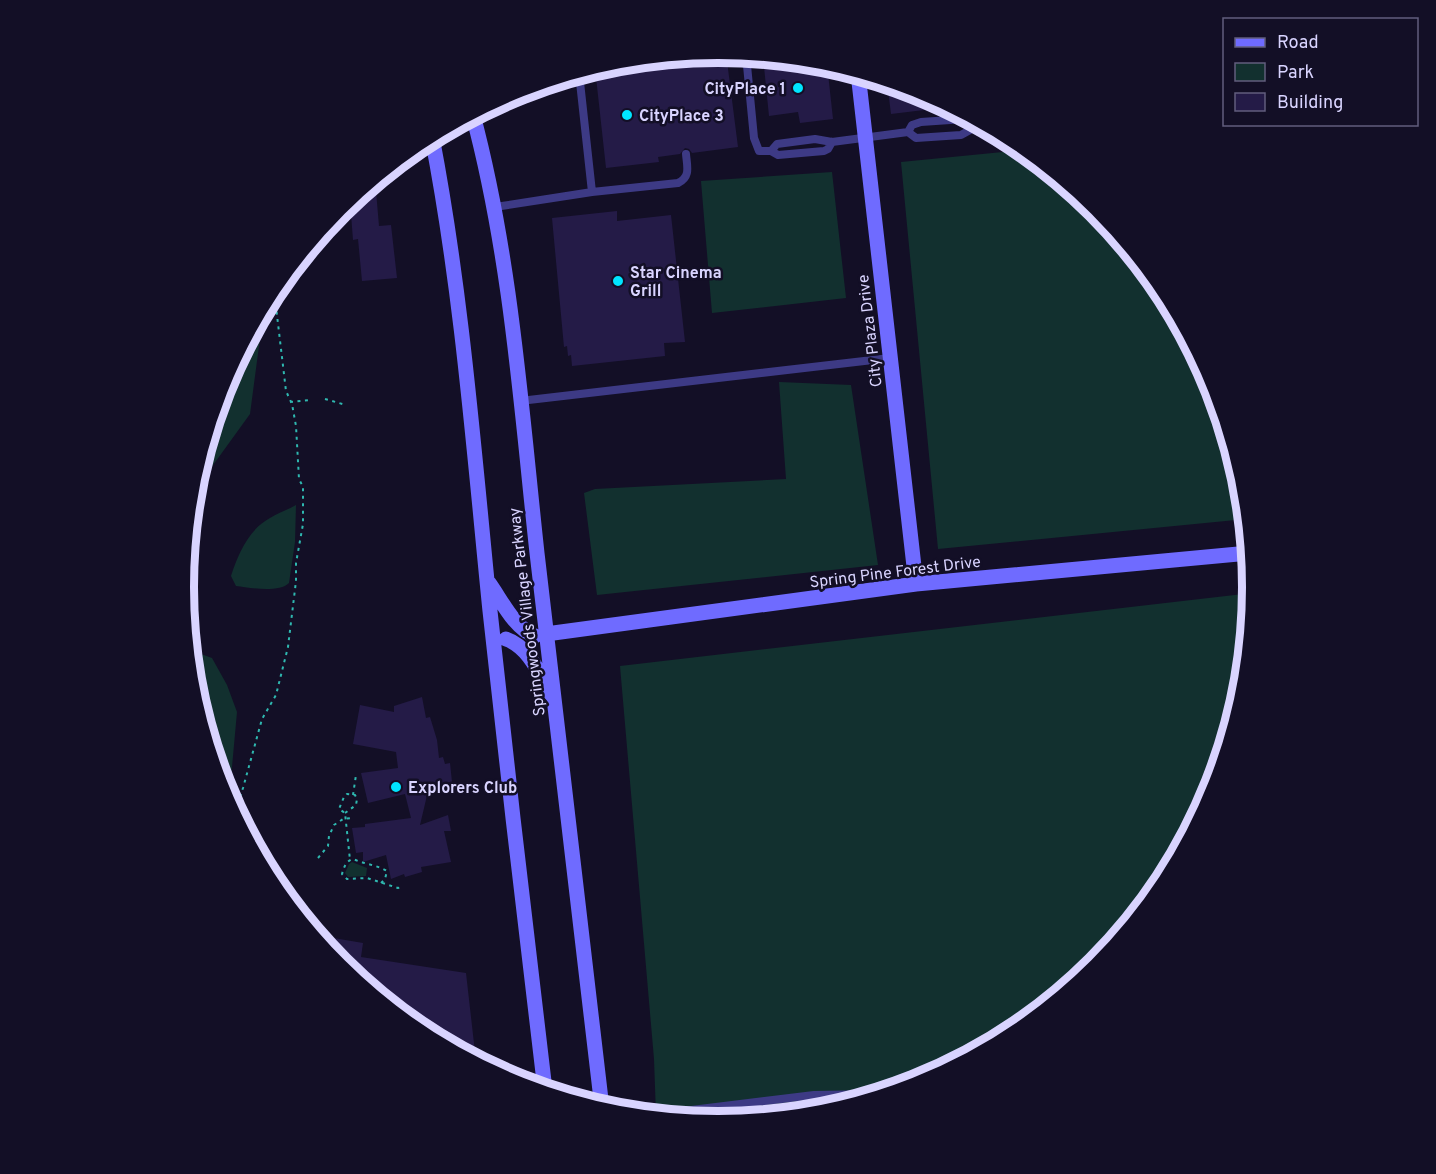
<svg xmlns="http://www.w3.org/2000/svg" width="1436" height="1174" viewBox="0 0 1436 1174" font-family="Overpass,sans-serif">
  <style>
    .green { fill: #12302f }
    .building { fill: #241b47 }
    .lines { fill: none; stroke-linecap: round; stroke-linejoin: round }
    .path { stroke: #2fb8b0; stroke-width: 2; stroke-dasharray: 3 4.5; stroke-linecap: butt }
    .lane { stroke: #3d3a85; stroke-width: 8 }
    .secondary { stroke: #6f6bff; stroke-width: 15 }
    .poi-dot { fill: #00e5ff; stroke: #130f26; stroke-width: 2 }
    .labels { text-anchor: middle; stroke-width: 5; stroke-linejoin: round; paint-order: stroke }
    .poi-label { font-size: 16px; font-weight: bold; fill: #d9d4ff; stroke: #130f26; text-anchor: start }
    .street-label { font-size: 16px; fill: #d9d4ff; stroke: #130f26 }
    .rim { fill: none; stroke: #d9d4ff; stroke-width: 8 }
  </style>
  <rect width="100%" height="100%" fill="#130f26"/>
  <path class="green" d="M 1024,150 L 1096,209 L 1163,290 L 1212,383 L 1242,483 L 1246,519 L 938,549 L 901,162 Z
    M 832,172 L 846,298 L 712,313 L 701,181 Z
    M 264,308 L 250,414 L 203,479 L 193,487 L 224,382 Z
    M 779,382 L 851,385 L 878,565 L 597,595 L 584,493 L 595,489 L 786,479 Z
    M 296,505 L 295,542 L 289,583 C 279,593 250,588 236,586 L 231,576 C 238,554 249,529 270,518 C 278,513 287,510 296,505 Z
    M 1252,593 L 1242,692 L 1212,792 L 1162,884 L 1096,965 L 1015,1032 L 922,1081 L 822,1111 L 718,1121 L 656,1115 L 654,1059 L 620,666 Z
    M 190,650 L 212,658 L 227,685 L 237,712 L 229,800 L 224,791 L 194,691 Z
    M 352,862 L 367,868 L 366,876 L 348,877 L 345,873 L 349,864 Z"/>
  <path class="building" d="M 718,52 L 726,53 L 738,147 L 692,153 L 689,149 L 685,148 L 680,154 L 658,157 L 659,162 L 606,168 L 595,68 L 614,63 Z
    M 763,57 L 827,64 L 833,119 L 800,123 L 798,112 L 769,116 Z
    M 887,82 L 923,93 L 949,107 L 891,114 Z
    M 368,186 L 368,192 L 376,191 L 379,226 L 391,225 L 397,278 L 362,281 L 358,239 L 353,240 L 350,201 Z
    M 617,211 L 617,221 L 671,215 L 685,342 L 664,343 L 665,356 L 572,366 L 571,355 L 568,356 L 567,346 L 564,347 L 552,218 Z
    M 422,697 L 426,718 L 430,717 L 437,740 L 439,758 L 443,757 L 445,764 L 450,763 L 452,782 L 429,787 L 420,825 L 448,815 L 451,831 L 444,831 L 451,862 L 421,867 L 422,872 L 405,877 L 404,874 L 391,879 L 386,855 L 363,862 L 363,852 L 356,853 L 352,828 L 365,827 L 365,824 L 411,818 L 405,794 L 368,803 L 361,773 L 398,768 L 396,752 L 353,744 L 360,705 L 394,712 L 394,706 Z
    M 316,935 L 363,943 L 361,957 L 466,973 L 476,1061 L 421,1031 L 340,965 Z"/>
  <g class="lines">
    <path class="path" d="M 325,399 L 346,405
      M 290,402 L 310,400
      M 353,795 L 356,775
      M 235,811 L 243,788 L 262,719 L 276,695 L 288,647 L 296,581 L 296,563 L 303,524 L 303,487 L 299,479 L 296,426 L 292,404 L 286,391 L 274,290
      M 345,813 L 356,805 L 357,799 L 355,795 L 347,794 L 344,797 L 339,809 L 345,813 L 350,860
      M 318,858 L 328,846 L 329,836 L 334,825 L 343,819 L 352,818
      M 381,883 L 385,879 L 387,871 C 377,865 364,864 353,859 C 346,861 344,867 342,874 L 347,879 L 367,878 L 398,888 L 401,887"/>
    <path class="lane" d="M 746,55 L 754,138 L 759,151 L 771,151
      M 579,73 L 592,192
      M 832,142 L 828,149 L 824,151 L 778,155 L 771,151 L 777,144 L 815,139 L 832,142 L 908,132 L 916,138 L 961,135 L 970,130 L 973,123 L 965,119 L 921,122 L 912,125 L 908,132
      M 495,207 L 592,192 L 678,183 C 691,177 687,166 686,154
      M 520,401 L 890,358
      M 651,1115 L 814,1095 L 878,1094"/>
    <path class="secondary" d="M 858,73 L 916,584
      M 473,115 C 511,258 521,406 537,553 C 557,738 579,923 602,1108
      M 432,137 C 462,293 474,452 490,611 C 507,771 526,930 545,1090
      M 489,583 C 502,601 514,628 535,636
      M 546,634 L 916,584 L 1249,553
      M 506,639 C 529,647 539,673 551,694"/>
  </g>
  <g class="poi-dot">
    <circle cx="798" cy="88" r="6"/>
    <circle cx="627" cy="115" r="6"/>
    <circle cx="618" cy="281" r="6"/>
    <circle cx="396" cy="787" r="6"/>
  </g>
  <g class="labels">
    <g class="poi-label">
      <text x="786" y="94" text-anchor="end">CityPlace 1</text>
      <text x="639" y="121">CityPlace 3</text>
      <text x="630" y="278">Star Cinema<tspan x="630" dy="18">Grill</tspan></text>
      <text x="408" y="793">Explorers Club</text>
    </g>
    <g class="street-label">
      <text transform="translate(869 331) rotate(-97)" y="6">City Plaza Drive</text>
      <text transform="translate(895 571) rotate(-7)" y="6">Spring Pine Forest Drive</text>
      <text transform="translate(526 612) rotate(-97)" y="6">Springwoods Village Parkway</text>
    </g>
  </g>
  <path d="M0 0H1436V1174H0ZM194 587a524 524 0 1 1 1048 0a524 524 0 1 1-1048 0Z" fill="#130f26" fill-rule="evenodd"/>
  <path class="rim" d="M194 587a524 524 0 1 1 1048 0a524 524 0 1 1-1048 0Z"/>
  <rect x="1223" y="18" width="195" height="108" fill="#130f26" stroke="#625e7d" stroke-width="1.5"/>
  <rect x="1235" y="38" width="30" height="9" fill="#6f6bff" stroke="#625e7d" stroke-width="1.5"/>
  <text x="1277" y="48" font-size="18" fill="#d9d4ff">Road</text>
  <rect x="1235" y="63" width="30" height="18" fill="#12302f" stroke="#625e7d" stroke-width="1.5"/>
  <text x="1277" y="78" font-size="18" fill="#d9d4ff">Park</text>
  <rect x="1235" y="93" width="30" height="18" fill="#241b47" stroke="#625e7d" stroke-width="1.5"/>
  <text x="1277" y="108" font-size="18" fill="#d9d4ff">Building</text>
</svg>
